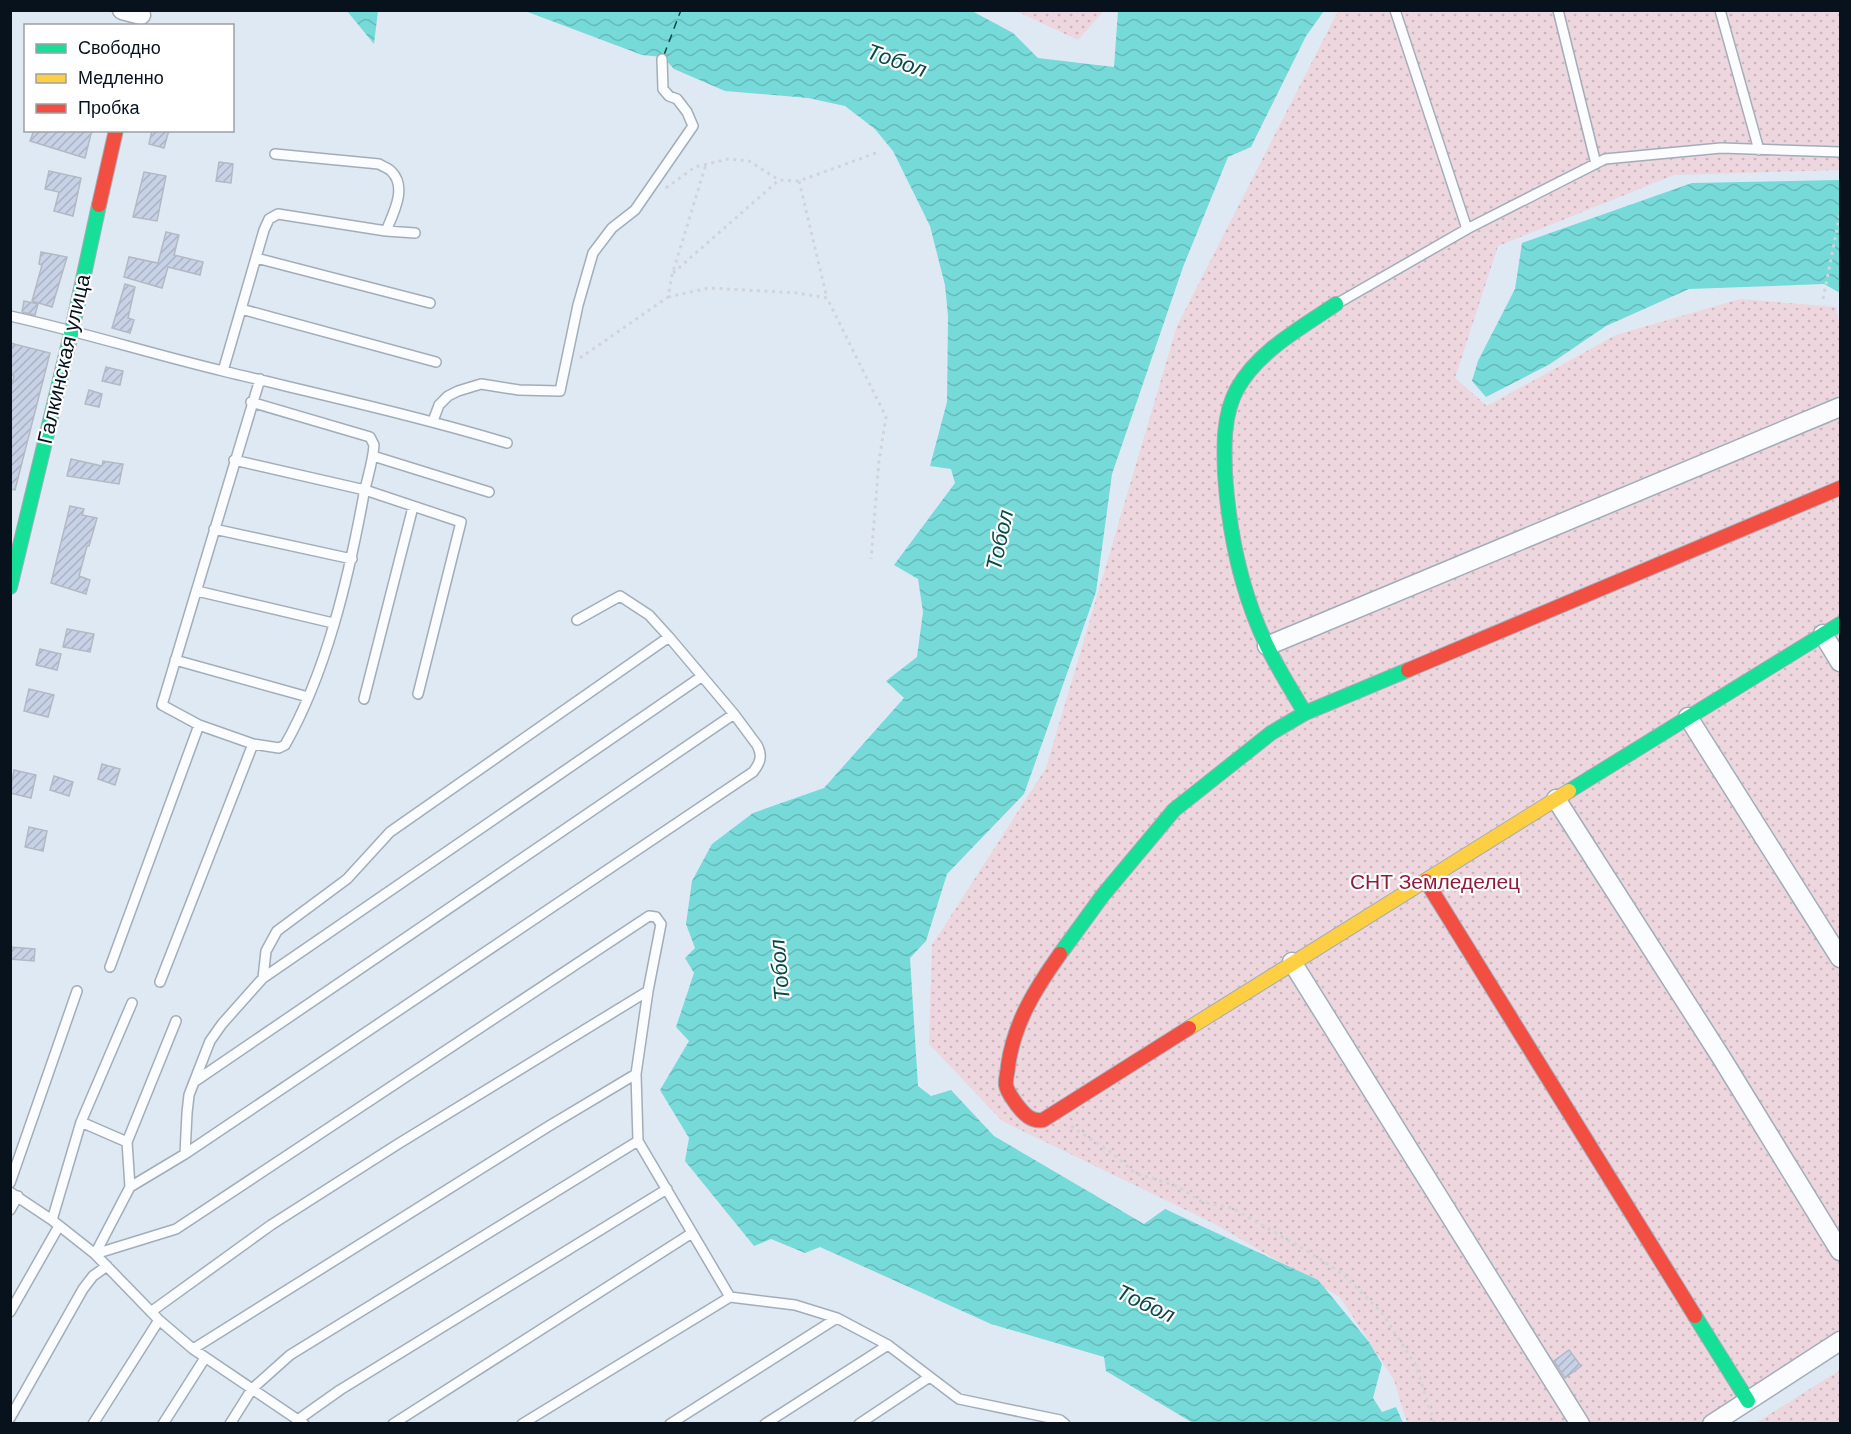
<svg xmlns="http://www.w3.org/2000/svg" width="1851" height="1434" viewBox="0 0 1851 1434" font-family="'DM Sans',sans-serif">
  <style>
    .grass { fill: url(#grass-dots) }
    .water { fill: url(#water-waves) }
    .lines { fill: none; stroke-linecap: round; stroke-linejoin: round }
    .ferry { stroke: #0b4946; stroke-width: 1.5; stroke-dasharray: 8 6; stroke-linecap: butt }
    .building { fill: url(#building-hatch); stroke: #b2b9c4; stroke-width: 1.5 }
    .lane-casing { stroke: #a3adb8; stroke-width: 12 }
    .street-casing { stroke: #a3adb8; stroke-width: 21 }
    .fast-casing { stroke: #a3adb8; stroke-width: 16 }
    .slow-casing { stroke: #a3adb8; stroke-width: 16 }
    .jam-casing { stroke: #a3adb8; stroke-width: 16 }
    .path { stroke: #d1d5d9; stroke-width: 3; stroke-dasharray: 3 4.5; stroke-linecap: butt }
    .lane { stroke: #fafcfd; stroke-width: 9 }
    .street { stroke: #fafcfd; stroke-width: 18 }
    .fast { stroke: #16e098; stroke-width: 14 }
    .slow { stroke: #ffcf43; stroke-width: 14 }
    .jam { stroke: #f24e42; stroke-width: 14 }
    .labels { text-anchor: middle; stroke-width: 4.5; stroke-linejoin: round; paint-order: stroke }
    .street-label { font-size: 21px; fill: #07121d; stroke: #fff }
    .park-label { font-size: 21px; fill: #8d1d3c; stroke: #fff }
    .water-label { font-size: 22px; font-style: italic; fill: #0b4946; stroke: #fff }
  </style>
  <defs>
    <pattern id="grass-dots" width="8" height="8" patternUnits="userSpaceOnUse" patternTransform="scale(1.5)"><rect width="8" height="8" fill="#edd6de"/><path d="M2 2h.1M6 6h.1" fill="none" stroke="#cab7be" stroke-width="1.8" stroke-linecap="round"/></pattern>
    <pattern id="water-waves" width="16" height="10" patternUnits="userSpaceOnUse" patternTransform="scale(1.5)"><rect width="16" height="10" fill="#76dad8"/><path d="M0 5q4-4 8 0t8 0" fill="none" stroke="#65bab9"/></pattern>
    <pattern id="building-hatch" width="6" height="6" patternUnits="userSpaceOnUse" patternTransform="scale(1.5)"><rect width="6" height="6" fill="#c8d2e6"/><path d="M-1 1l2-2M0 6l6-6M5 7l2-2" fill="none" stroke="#aab3c5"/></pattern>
  </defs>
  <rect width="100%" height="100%" fill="#dfe9f4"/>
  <path class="grass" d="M 1016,11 L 1104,11 L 1078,40 Z
    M 1338,11 L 1840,11 L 1840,170 L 1674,175 L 1498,246 L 1455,378 L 1487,406 L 1616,335 L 1740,299 L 1836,307 L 1840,324 L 1840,1351 L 1721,1423 L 1407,1423 L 1394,1380 L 1340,1297 L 1213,1223 L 1002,1121 L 929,1044 L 932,945 L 1046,768 L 1177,326 Z
    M 1840,1370 L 1840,1423 L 1756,1423 Z"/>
  <path class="water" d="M 347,11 L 378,11 L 374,44 Z
    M 525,11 L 972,11 L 1013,33 L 1038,58 L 1114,67 L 1118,11 L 1324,11 L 1306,36 L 1251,147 L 1228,157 L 1183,267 L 1112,474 L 1096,592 L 1024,794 L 947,874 L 926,941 L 910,958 L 918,1086 L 931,1096 L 951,1090 L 994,1136 L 1144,1224 L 1165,1209 L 1318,1280 L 1369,1342 L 1382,1364 L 1373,1398 L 1382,1412 L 1396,1407 L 1403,1423 L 1193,1423 L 1106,1371 L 1104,1357 L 991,1324 L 820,1247 L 805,1253 L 771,1239 L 754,1246 L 685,1161 L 689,1138 L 660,1090 L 689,1041 L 676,1027 L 694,973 L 685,958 L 695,948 L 686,924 L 692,881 L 712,844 L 753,813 L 824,788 L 904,698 L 886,681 L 917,657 L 923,612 L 918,579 L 894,565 L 955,483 L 951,469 L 930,466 L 947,402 L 948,316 L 945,285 L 930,226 L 893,151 L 875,129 L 845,106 L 808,98 L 725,91 L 674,69 L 663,57 L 642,55 Z
    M 1840,180 L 1840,293 L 1824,284 L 1689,289 L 1606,326 L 1550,364 L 1486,397 L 1472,381 L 1478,361 L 1515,289 L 1522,243 L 1692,183 Z"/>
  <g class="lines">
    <path class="ferry" d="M 664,55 L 681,10"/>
  </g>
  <path class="building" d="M 34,130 L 92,130 L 85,158 L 30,141 Z
    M 152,130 L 169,130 L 164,148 L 149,144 Z
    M 219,162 L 233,164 L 231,183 L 216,181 Z
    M 49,171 L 81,178 L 73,216 L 54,211 L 59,192 L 45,189 Z
    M 144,172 L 166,176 L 157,221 L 133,217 Z
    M 166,232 L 179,235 L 174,255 L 203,262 L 200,275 L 168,267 L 162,288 L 124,277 L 129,257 L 158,263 Z
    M 41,252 L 67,257 L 52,307 L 32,301 L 42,265 L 39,264 Z
    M 125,284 L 135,287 L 128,318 L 134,320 L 130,333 L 112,328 Z
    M 24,301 L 38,304 L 35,315 L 22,312 Z
    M 10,343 L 50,353 L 15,490 L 10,489 L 10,389 L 14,376 L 10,375 Z
    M 106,367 L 123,371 L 120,385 L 102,381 Z
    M 89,390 L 102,394 L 99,407 L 85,404 Z
    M 71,459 L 102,466 L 103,461 L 123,464 L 119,484 L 67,476 Z
    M 70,506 L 84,509 L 82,515 L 97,518 L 89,546 L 87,546 L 79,576 L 90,580 L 86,594 L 51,583 Z
    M 67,629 L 94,634 L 90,652 L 63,647 Z
    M 40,649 L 61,654 L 57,670 L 36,665 Z
    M 29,689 L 54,695 L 48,717 L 24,711 Z
    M 102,764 L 120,769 L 115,785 L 98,779 Z
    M 14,770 L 36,775 L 31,798 L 10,793 Z
    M 54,776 L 73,782 L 69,796 L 50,790 Z
    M 29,827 L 47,831 L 43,851 L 25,847 Z
    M 10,947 L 35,949 L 34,961 L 10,959 Z
    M 1569,1350 L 1581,1366 L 1565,1378 L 1554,1361 Z"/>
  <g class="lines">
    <defs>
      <path id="lane" d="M 1395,10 L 1467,229
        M 1558,10 L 1596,164
        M 1720,10 L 1759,150
        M 386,231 L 415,233
        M 256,258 L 430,303
        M 1338,303 L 1467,229 L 1605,159 L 1721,148 L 1840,152
        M 241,309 L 436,362
        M 10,316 C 82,332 152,354 223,371 C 318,394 414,415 507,443
        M 223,371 L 264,230 L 269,219 L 278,214 L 386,231 C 393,214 408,187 391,171 C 388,168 382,166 379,164 L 275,154
        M 251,402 L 370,437 L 374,445 C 373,463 366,481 363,499 C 348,580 326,673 285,745 L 279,748 L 253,744
        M 433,421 L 439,405 L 448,396 L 458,391 L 481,384 L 519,390 L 560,391 L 578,305 L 593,253 L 612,228 L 635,210 L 693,126 L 687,112 L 677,99 L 669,96 L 663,89 L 662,59
        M 373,456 L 489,492
        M 234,460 L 365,490 L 461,522 L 418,694
        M 214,529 L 352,559
        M 197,591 L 333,623
        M 175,660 L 308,697
        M 364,699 L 413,507
        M 110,967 L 199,725 L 162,705 L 260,379
        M 263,978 L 701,677
        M 160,982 L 253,744 L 199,725
        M 176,1021 L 127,1142 L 130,1187 L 95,1254 L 176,1229 L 649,916 L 656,917 L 661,924 L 648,991 L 636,1074 L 638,1141 L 730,1297 L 795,1305 L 837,1318 L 888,1345 L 959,1399 L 1060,1420 L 1065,1424
        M 194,1082 L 734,714
        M 81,1122 L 127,1142
        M 185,1154 L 187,1113 L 189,1095 L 194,1082 L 210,1041 L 222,1024 L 263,978 L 266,951 L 277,931 L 347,879 L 390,832 L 669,637
        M 10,1183 L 77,991
        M 130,1187 L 185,1154 L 753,772 C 760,763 763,756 757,745 L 734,714 L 669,637 L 649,615 L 620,596 L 577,620
        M 10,1192 L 52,1220 L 95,1254 L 159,1320 L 193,1349 L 304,1424
        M 10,1210 L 18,1196
        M 52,1220 L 81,1122 L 132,1003
        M 152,1311 L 271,1225 L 398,1144 L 648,991
        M 10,1312 L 59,1226
        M 193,1349 L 549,1126 L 636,1074
        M 10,1418 L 83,1289 L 93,1276 L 107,1266
        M 93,1424 L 159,1320
        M 163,1424 L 205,1358
        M 230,1424 L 252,1389 L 290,1355 L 638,1141
        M 297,1424 L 299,1419 L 340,1390 L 667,1189
        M 393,1424 L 692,1233
        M 522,1424 L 730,1297
        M 670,1424 L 837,1318
        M 765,1424 L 888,1345
        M 859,1424 L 928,1378"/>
      <path id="street" d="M 122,10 L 141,15
        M 1823,634 L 1840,662
        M 1267,646 L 1840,407
        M 1688,717 L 1840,958
        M 1556,799 L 1721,1057 L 1840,1251
        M 1292,962 L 1580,1424
        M 1712,1424 L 1840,1341"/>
      <path id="fast" d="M 10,587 L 72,330 L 99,205
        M 1305,713 C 1292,691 1278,669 1267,646 C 1241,592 1229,534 1225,474 C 1224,446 1223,415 1237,389 C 1258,351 1301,328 1336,304
        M 1569,791 L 1840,624
        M 1060,954 L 1103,895 L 1174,810 L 1271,733 L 1305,713 L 1408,670
        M 1695,1316 L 1748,1401"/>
      <path id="slow" d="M 1189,1028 L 1569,791"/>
      <path id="jam" d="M 99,205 L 116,130
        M 1408,670 L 1840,488
        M 1426,881 L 1695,1316
        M 1060,954 C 1035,989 1014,1023 1008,1066 C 1008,1072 1005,1079 1006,1085 C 1007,1092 1013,1099 1017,1105 C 1024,1114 1031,1122 1043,1120 L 1189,1028"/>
    </defs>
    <use href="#lane" class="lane-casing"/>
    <use href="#street" class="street-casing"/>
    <use href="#fast" class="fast-casing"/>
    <use href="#slow" class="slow-casing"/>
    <use href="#jam" class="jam-casing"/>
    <path class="path" d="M 799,181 L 827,298
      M 666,188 L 695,167 L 728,159 L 749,161 L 779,180
      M 673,273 L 779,180 L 799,181 L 876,153
      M 668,297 L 709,288 L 798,293 L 827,298 L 886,417 L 879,461 L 871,559
      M 1823,299 L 1840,214
      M 580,358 L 668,297 L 672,275 L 706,164
      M 1071,1126 L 1112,1153 L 1135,1173 L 1177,1186 L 1202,1202 L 1232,1208 L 1309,1252 L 1344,1275 L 1382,1313 L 1415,1364 L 1435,1424"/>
    <use href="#lane" class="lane"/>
    <use href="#street" class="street"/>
    <use href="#fast" class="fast"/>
    <use href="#slow" class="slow"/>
    <use href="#jam" class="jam"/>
  </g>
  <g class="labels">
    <g class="street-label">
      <text transform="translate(64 359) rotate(-77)" y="7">Галкинская улица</text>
    </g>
    <g class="park-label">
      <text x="1435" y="889">СНТ Земледелец</text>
    </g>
    <g class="water-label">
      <text transform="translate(897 60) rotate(19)" y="8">Тобол</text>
      <text transform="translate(999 540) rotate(-78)" y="8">Тобол</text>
      <text transform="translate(779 970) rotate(-95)" y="8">Тобол</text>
      <text transform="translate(1146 1303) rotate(25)" y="8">Тобол</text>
    </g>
  </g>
  <rect width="1851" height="1434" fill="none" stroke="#07121d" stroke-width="24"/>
  <rect x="24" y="24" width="210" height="108" fill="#ffffff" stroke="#9ca0a5" stroke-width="1.5"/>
  <rect x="36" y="44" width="30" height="9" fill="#16e098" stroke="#9ca0a5" stroke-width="1.5"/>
  <text x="78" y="54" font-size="18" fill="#07121d">Свободно</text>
  <rect x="36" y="74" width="30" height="9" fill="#ffcf43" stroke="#9ca0a5" stroke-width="1.5"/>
  <text x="78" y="84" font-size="18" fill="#07121d">Медленно</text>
  <rect x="36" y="104" width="30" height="9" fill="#f24e42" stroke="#9ca0a5" stroke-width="1.5"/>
  <text x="78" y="114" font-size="18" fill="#07121d">Пробка</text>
</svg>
